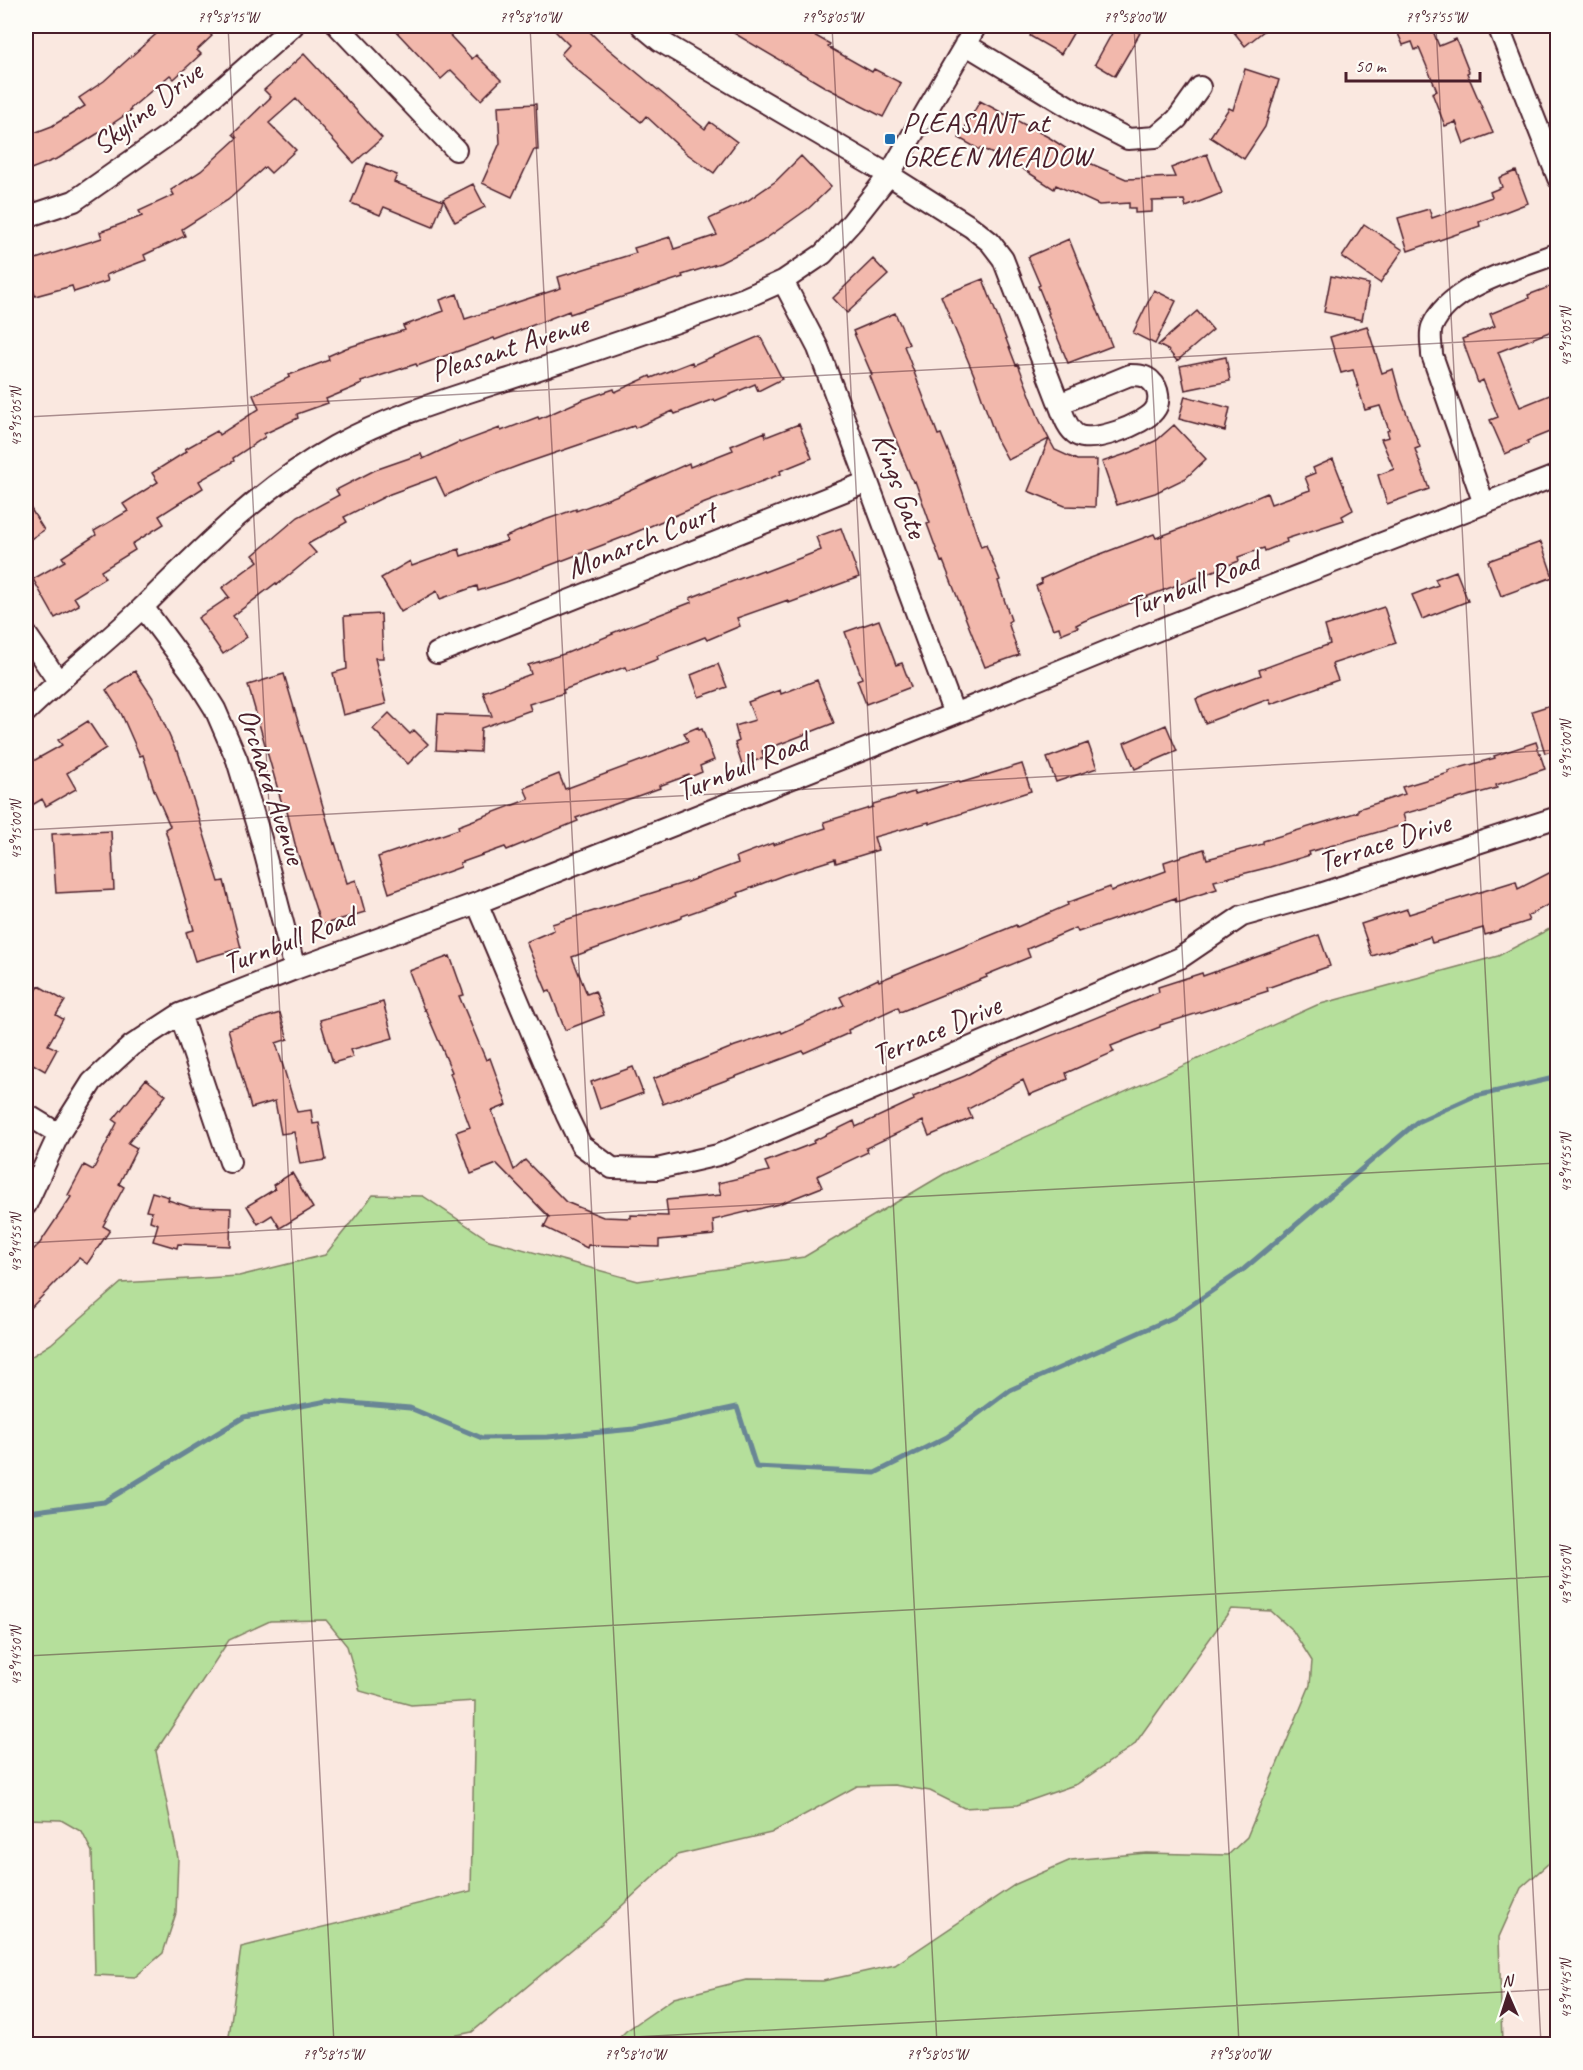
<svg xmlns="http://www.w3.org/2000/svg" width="1583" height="2070" viewBox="0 0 1583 2070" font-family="Caveat,sans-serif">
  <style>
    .green { fill: #b5df9b; stroke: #807f63; stroke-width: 1.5 }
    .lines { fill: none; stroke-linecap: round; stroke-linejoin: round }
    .stream { stroke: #698695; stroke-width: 5 }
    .building { fill: #f2b8ac; stroke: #4a1f2b; stroke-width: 1.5 }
    .minor-casing { stroke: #4a1f2b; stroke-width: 24 }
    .minor { stroke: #fdfcf7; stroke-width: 20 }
    .ticks { fill: none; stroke: #4a1f2b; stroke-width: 1.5; stroke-opacity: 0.45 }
    .poi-dot { fill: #1f6fb2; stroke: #fdfcf7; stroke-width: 2 }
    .labels { text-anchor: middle; stroke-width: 4.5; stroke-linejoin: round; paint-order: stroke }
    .street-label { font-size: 30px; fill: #4a1f2b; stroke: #fdfcf7 }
    .poi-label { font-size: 30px; fill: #4a1f2b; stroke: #fdfcf7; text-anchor: start }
    .neatline { fill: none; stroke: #4a1f2b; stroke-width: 2 }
    .ticks-label { font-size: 15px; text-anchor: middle; fill: #4a1f2b }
  </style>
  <rect width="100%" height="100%" fill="#fae8e0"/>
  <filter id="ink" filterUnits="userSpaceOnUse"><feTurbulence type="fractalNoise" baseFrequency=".0167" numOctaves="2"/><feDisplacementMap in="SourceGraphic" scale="12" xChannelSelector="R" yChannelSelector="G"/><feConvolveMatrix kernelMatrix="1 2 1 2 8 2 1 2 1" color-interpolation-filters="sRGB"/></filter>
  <g filter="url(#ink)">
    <path class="green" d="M 1557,925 L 1558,1855 L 1521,1888 L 1499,1937 L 1502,2044 L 613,2044 L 626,2031 L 674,1998 L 746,1980 L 823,1981 L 895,1965 L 1016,1884 L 1071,1860 L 1146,1853 L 1228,1855 L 1247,1837 L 1310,1685 L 1312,1661 L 1293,1631 L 1271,1611 L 1231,1609 L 1134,1745 L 1077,1784 L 1017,1805 L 964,1808 L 930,1791 L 894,1785 L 857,1786 L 771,1833 L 677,1855 L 600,1926 L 472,2032 L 414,2044 L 228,2044 L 241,1947 L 471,1891 L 475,1701 L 411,1705 L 360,1691 L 347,1646 L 326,1620 L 270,1621 L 229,1640 L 156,1751 L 178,1858 L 176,1913 L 163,1953 L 135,1977 L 95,1975 L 92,1852 L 82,1832 L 61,1820 L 26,1819 L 26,1360 L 51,1344 L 121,1283 L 239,1276 L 325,1255 L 373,1195 L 423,1196 L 489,1240 L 638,1281 L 804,1257 L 944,1174 L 1317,1005 L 1498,956 Z"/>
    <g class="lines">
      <path class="stream" d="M 26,1527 L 28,1512 L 104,1502 L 244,1417 L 327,1401 L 410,1408 L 482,1438 L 548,1437 L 634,1429 L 737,1407 L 756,1467 L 875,1473 L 947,1437 L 1010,1390 L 1174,1317 L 1244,1269 L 1417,1122 L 1472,1097 L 1558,1077"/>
    </g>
    <path class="building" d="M 165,26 L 202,26 L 212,36 L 197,50 L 201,54 L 174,79 L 170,75 L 130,109 L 131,111 L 97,134 L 59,158 L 26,171 L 26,136 L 52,126 L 85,106 L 79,98 L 104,81 Z
      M 391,26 L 441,26 L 472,59 L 476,55 L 501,80 L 481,100 L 451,70 L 441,79 Z
      M 550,26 L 584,26 L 599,41 L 705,129 L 710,122 L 737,142 L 714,173 L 686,153 L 646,116 L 641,122 L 575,68 L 561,54 L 569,45 Z
      M 722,26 L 798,26 L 830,44 L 828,47 L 872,72 L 874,69 L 901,83 L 883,117 L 825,87 Z
      M 1036,26 L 1067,26 L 1075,30 L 1061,54 L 1030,36 Z
      M 1116,26 L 1126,26 L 1140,33 L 1115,76 L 1095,64 Z
      M 1229,26 L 1270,26 L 1245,46 Z
      M 1406,26 L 1431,26 L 1439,46 L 1456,39 L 1469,72 L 1467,73 L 1493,133 L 1464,144 L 1456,122 L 1445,126 L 1432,93 L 1437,91 L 1419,48 L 1415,50 L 1412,42 L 1403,45 L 1396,29 Z
      M 304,54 L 382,138 L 354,163 L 296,99 L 269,123 L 296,150 L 271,173 L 265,167 L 228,200 L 182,229 L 185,236 L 144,255 L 146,260 L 106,275 L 108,281 L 74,292 L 72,286 L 35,296 L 26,262 L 102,238 L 100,232 L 142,216 L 139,211 L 174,195 L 171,190 L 201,171 L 237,138 L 233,134 L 271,97 L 264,90 Z
      M 1245,69 L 1279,80 L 1265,127 L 1244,159 L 1210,137 L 1229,108 L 1233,110 Z
      M 980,101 L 1050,138 L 1085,161 L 1126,179 L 1175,177 L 1171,168 L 1207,154 L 1222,193 L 1186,207 L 1184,200 L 1152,201 L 1152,212 L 1135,213 L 1135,208 L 1129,208 L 1129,203 L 1099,205 L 1056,185 L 1054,189 L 1023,169 L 981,148 L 980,150 L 959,138 Z
      M 536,104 L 538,150 L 534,150 L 512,197 L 482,183 L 500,143 L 498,106 Z
      M 801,156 L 831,187 L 809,208 L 761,242 L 720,263 L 682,275 L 683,277 L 570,314 L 569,311 L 495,340 L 494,338 L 417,366 L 416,364 L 361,382 L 362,384 L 326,399 L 328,403 L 297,414 L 298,418 L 264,434 L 265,437 L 233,458 L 234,461 L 199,481 L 203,488 L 159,516 L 164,524 L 132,544 L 135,550 L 101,571 L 105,578 L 74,597 L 79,605 L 55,618 L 33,579 L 65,561 L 62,557 L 96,535 L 94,531 L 128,511 L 123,504 L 158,482 L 152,473 L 187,451 L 185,449 L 217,431 L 219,435 L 259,409 L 253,395 L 290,377 L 289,375 L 329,360 L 328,356 L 346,348 L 405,330 L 403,326 L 444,311 L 440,300 L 457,294 L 465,319 L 561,288 L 558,277 L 636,253 L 634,248 L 670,237 L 674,249 L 717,235 L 709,219 L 747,201 L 776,181 Z
      M 367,163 L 397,175 L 394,182 L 443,201 L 433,227 L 384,207 L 380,215 L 351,203 Z
      M 1516,171 L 1528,203 L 1479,222 L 1480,226 L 1408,251 L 1398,218 L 1429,209 L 1432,218 L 1492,197 L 1490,192 L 1502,187 L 1499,178 Z
      M 473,184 L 485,207 L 455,222 L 443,199 Z
      M 1364,224 L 1403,250 L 1380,283 L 1342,257 Z
      M 1069,239 L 1112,346 L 1068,363 L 1048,314 L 1049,313 L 1038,286 L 1040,285 L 1028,257 Z
      M 873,259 L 888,275 L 847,313 L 833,298 Z
      M 1331,276 L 1369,284 L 1362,320 L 1324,312 Z
      M 983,279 L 1016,365 L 1018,364 L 1040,421 L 1049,439 L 1008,460 L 996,438 L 974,375 L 941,296 Z
      M 1557,284 L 1557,329 L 1498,352 L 1520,407 L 1557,392 L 1557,429 L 1527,441 L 1528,444 L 1505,454 L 1490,420 L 1498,417 L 1483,380 L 1478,383 L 1462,339 L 1495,326 L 1490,314 L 1529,298 L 1528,295 Z
      M 1154,290 L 1176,301 L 1155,344 L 1133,333 Z
      M 1197,311 L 1213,330 L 1177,361 L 1168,350 L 1158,345 Z
      M 895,313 L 909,344 L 904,346 L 938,435 L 941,434 L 954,466 L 981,547 L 986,545 L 1000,580 L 998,581 L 1011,620 L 1008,622 L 1019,655 L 985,667 L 943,561 L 941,562 L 927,524 L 930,523 L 915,481 L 913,482 L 870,376 L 872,375 L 853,331 Z
      M 1367,326 L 1382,373 L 1393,369 L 1401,399 L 1420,447 L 1415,449 L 1429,489 L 1387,504 L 1378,475 L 1394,469 L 1381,439 L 1389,437 L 1387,431 L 1389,430 L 1380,406 L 1365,410 L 1353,370 L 1341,373 L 1330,337 Z
      M 760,336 L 782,379 L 758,391 L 755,384 L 715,401 L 714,399 L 675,414 L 673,411 L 635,428 L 634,426 L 523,464 L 475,482 L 445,496 L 436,477 L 390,494 L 344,517 L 347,522 L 308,544 L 316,553 L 277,585 L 276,583 L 233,616 L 247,637 L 223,654 L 198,618 L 229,597 L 222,588 L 258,561 L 253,555 L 298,517 L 339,495 L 336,490 L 375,470 L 421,454 L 423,459 L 459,442 L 460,443 L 500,428 L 501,431 L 538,417 L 539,419 L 582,400 L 614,389 L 615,392 L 650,376 L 651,378 L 692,362 L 693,365 Z
      M 1226,357 L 1230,381 L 1185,390 L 1180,366 Z
      M 1185,396 L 1230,408 L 1225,431 L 1179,419 Z
      M 799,424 L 812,458 L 780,471 L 781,474 L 705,503 L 629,535 L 506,582 L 478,591 L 477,586 L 440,599 L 437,591 L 401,612 L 381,578 L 410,561 L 412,566 L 459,549 L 461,556 L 507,541 L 505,537 L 542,521 L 576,509 L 576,511 L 618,495 L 689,463 L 690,467 L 733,450 L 731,446 L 765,432 L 766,437 Z
      M 1174,425 L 1206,459 L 1186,478 L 1155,493 L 1117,505 L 1102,462 L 1132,452 L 1157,440 Z
      M 1049,439 L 1055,450 L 1077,460 L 1097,460 L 1095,507 L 1065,506 L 1028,491 Z
      M 1333,459 L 1353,510 L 1342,516 L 1344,520 L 1286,539 L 1287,542 L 1265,551 L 1264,548 L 1238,557 L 1239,561 L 1084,621 L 1076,625 L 1078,627 L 1061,634 L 1059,627 L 1053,629 L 1036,586 L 1042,583 L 1041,579 L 1074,564 L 1154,534 L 1156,538 L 1206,519 L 1267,493 L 1271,504 L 1310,490 L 1305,477 L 1315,473 L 1313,468 Z
      M 26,501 L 44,530 L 26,542 Z
      M 841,528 L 859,577 L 789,603 L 788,600 L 737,618 L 740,626 L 707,640 L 705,637 L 657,656 L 658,659 L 627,671 L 625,667 L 563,690 L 564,693 L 529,704 L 531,710 L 481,728 L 480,752 L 436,750 L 438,714 L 492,716 L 483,692 L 531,674 L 528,665 L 567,653 L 613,634 L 612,633 L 692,602 L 690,598 L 731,582 L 763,570 L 764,572 L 821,550 L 816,537 Z
      M 1541,542 L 1553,577 L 1501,596 L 1488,561 Z
      M 1456,571 L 1468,601 L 1422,619 L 1412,595 L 1438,585 L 1435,579 Z
      M 1384,607 L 1396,643 L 1332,664 L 1338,680 L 1271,704 L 1269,699 L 1205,723 L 1196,699 L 1261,675 L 1259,670 L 1330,644 L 1325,626 Z
      M 381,614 L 383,658 L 375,658 L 386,704 L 343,715 L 333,673 L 347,669 L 344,616 Z
      M 879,620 L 896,665 L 902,663 L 911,687 L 866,704 L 857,680 L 862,678 L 845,632 Z
      M 718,664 L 727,687 L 699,697 L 691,675 Z
      M 135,671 L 153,698 L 176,751 L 178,751 L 219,882 L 224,881 L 241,948 L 195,961 L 186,932 L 194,930 L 165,829 L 170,826 L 154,790 L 143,755 L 140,756 L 121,713 L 106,690 Z
      M 284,674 L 334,844 L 335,843 L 347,883 L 356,880 L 365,912 L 321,925 L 296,848 L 285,803 L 282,804 L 248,685 Z
      M 817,680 L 834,723 L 762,751 L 764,758 L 742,765 L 735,743 L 739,741 L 735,726 L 755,720 L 748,702 L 780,690 L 781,694 Z
      M 1557,703 L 1557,749 L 1545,753 L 1532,711 Z
      M 389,713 L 410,734 L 414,730 L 428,744 L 408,764 L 373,729 Z
      M 88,721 L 106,748 L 67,773 L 76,789 L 46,806 L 42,799 L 26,809 L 26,765 L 62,745 L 58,740 Z
      M 1166,725 L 1177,751 L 1135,769 L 1124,743 Z
      M 698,727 L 699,730 L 702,729 L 714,760 L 700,766 L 702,772 L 690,777 L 689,775 L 659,786 L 660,788 L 576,818 L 578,821 L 507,850 L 505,847 L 460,863 L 461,867 L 389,893 L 378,857 L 459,829 L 458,826 L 529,799 L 524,788 L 559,774 L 565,789 L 656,755 L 656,754 L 688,741 L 684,733 Z
      M 1536,742 L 1545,769 L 1496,785 L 1497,788 L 1403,814 L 1406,824 L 1309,852 L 1310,855 L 1270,867 L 1214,881 L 1217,889 L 1176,902 L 1175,898 L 1078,932 L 1076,928 L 1027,949 L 1030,957 L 986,975 L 987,977 L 900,1012 L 898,1007 L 848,1030 L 849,1033 L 804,1053 L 803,1051 L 663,1104 L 653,1079 L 735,1046 L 781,1031 L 782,1033 L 844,1005 L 840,997 L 878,979 L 879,981 L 1016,925 L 1017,927 L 1068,905 L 1067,903 L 1110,887 L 1111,891 L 1166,871 L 1164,862 L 1204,849 L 1207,859 L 1263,844 L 1263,841 L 1358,812 L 1358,809 L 1405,794 L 1402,787 L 1449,773 L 1448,771 L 1495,758 L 1494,756 Z
      M 1088,743 L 1097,768 L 1056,782 L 1047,758 Z
      M 1022,764 L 1031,791 L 929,824 L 929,822 L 874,837 L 878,850 L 836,863 L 835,859 L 784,875 L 738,893 L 739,896 L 682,916 L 682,918 L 572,957 L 587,994 L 595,991 L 604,1015 L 565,1030 L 550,991 L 547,992 L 526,942 L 554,930 L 552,924 L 687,882 L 738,863 L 736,857 L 773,843 L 773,845 L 826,828 L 824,822 L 873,807 L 873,804 L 914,792 L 915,794 L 959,781 L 960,783 Z
      M 111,831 L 114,890 L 56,893 L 52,834 Z
      M 1557,869 L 1557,900 L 1527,916 L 1529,921 L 1485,935 L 1483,928 L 1432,943 L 1430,937 L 1372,956 L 1361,924 L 1407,909 L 1409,914 L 1516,881 L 1518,889 Z
      M 1319,935 L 1330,966 L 1267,988 L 1268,991 L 1160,1025 L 1160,1027 L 1111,1046 L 1114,1052 L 1066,1073 L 1068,1079 L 1029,1095 L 1023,1080 L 968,1109 L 972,1118 L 929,1136 L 923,1121 L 866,1148 L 868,1152 L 817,1176 L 822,1187 L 779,1204 L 713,1220 L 714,1235 L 659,1240 L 659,1247 L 588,1245 L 587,1248 L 544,1227 L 549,1217 L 497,1164 L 471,1174 L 456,1132 L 470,1127 L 450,1073 L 452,1072 L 425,1009 L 424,1010 L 409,971 L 450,956 L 464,995 L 459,996 L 486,1060 L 490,1058 L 507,1105 L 492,1111 L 514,1170 L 525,1160 L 566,1202 L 603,1217 L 631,1218 L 631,1215 L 668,1216 L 666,1200 L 721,1195 L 718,1183 L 769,1171 L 765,1162 L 814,1143 L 813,1141 L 854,1121 L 856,1127 L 914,1100 L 913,1097 L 965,1076 L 999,1057 L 1159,992 L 1158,987 L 1202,973 L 1203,976 Z
      M 39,986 L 65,1001 L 56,1015 L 63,1019 L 48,1045 L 57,1049 L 45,1071 L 26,1060 L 26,1008 Z
      M 383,1002 L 393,1038 L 350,1050 L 353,1057 L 333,1063 L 320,1020 Z
      M 280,1013 L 288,1039 L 276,1043 L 297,1112 L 311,1110 L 313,1124 L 319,1123 L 326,1160 L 300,1164 L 294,1132 L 281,1134 L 275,1101 L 251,1108 L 228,1029 Z
      M 633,1067 L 643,1093 L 600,1109 L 591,1082 Z
      M 146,1079 L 166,1095 L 128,1143 L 137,1148 L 119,1184 L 124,1187 L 103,1226 L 110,1230 L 87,1264 L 79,1258 L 26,1313 L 26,1257 L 40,1243 L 71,1197 L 68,1195 L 84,1165 L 93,1170 L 117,1123 L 113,1120 Z
      M 292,1173 L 313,1208 L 280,1228 L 272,1215 L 258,1224 L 247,1206 L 275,1189 L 273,1185 Z
      M 152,1192 L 169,1197 L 168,1200 L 190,1207 L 231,1208 L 230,1246 L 178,1244 L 177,1248 L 153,1241 L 158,1224 L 150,1221 L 152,1212 L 146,1211 Z"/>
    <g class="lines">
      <defs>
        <path id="minor" d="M 338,26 L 456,150
          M 642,26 L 660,41 L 889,175 L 971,227 L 990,242 L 1003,259 L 1059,404 L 1130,375 C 1137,375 1146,375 1151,381 C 1159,388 1161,403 1154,411 C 1144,424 1093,444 1077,435 C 1067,429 1063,414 1059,404
          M 1498,26 L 1558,178
          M 965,44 L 1089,119 L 1128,139 L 1156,137 L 1177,119 L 1200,87
          M 26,217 L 74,201 L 174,131 L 293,26
          M 783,281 L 818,348 L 954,714
          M 1484,504 L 1432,355 C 1432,347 1429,335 1432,327 C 1449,285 1518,269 1558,253
          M 143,607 L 195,677 L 215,709 L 237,760 L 261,839 L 295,969
          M 26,634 L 58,681
          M 437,653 L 867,482
          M 26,712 C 64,675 106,643 144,606 C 203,547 262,487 335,446 C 389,416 450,398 509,379 C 588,353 667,326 745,298 L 783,281 L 823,254 L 852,222 L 889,175 L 976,26
          M 477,903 L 567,1116 L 581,1145 L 612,1168 L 657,1169 L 718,1155 L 1180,958 L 1242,916 L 1314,896 L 1558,817
          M 180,1014 L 230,1162
          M 26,1114 L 59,1134
          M 26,1205 L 59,1134 L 92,1082 L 131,1046 L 180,1014 L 295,969 L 477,903 L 954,714 L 1173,624 L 1558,475"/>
      </defs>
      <use href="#minor" class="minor-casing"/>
      <use href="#minor" class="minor"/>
    </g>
  </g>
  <path class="ticks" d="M 228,26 L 334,2044M 530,26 L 635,2044M 832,26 L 937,2044M 1134,26 L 1239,2044M 1436,26 L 1541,2044M 26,417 L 1558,337M 26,830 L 1558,750M 26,1243 L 1558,1163M 26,1656 L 1558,1576M 26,1929 L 32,2044M 500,2044 L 1558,1989"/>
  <rect class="poi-dot" x="884" y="133" width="12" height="12" rx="3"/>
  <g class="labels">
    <g class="street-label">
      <text transform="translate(147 108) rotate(-38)" y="10">Skyline Drive</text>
      <text transform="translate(509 347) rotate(-18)" y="10">Pleasant Avenue</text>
      <text transform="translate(900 485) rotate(70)" y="10">Kings Gate</text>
      <text transform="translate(641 540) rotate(-22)" y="10">Monarch Court</text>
      <text transform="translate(1193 584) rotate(-21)" y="10">Turnbull Road</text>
      <text transform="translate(742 766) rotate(-22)" y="10">Turnbull Road</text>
      <text transform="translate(272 786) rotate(72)" y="10">Orchard Avenue</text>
      <text transform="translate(1384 842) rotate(-18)" y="10">Terrace Drive</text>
      <text transform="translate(289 940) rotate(-21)" y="10">Turnbull Road</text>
      <text transform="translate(936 1030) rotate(-23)" y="10">Terrace Drive</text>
    </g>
    <g class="poi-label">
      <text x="902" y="132">PLEASANT at<tspan x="902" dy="34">GREEN MEADOW</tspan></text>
    </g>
  </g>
  <rect width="1583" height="2070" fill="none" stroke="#fdfcf7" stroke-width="66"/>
  <g transform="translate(1508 1995) rotate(357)" stroke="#fdfcf7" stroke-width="4.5" paint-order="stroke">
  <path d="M0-4.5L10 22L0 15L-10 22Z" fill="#4a1f2b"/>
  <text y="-9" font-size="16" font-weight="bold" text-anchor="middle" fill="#4a1f2b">N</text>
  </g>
  <path d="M1346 72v9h134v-9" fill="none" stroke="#4a1f2b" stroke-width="3"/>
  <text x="1355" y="72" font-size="18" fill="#4a1f2b" stroke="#fdfcf7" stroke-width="4.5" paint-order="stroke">50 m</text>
  <rect x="33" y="33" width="1517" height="2004" class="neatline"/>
  <g class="ticks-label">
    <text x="228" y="22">79°58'15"W</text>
    <text x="530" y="22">79°58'10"W</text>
    <text x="832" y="22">79°58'05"W</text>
    <text x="1134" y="22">79°58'00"W</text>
    <text x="1436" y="22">79°57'55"W</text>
    <text transform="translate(1566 337) rotate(-90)" y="5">43°15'05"N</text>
    <text transform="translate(16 417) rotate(-90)" y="5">43°15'05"N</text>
    <text transform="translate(1566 750) rotate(-90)" y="5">43°15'00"N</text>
    <text transform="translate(16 830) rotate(-90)" y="5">43°15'00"N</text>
    <text transform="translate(1566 1163) rotate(-90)" y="5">43°14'55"N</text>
    <text transform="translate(16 1243) rotate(-90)" y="5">43°14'55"N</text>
    <text transform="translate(1566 1576) rotate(-90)" y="5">43°14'50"N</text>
    <text transform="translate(16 1656) rotate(-90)" y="5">43°14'50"N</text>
    <text transform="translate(1566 1989) rotate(-90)" y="5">43°14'45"N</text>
    <text x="333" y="2059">79°58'15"W</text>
    <text x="635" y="2059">79°58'10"W</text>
    <text x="937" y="2059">79°58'05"W</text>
    <text x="1239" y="2059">79°58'00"W</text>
  </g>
</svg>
